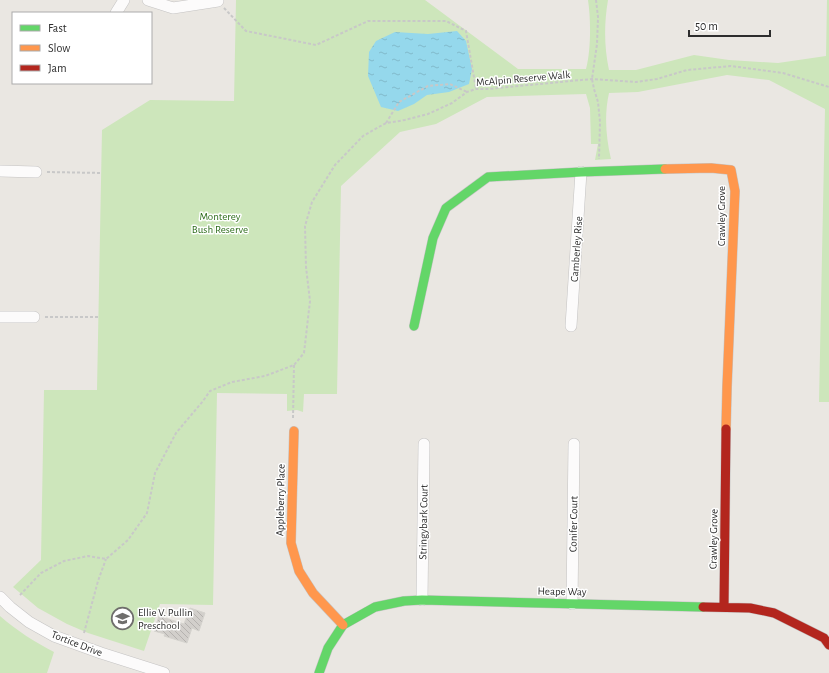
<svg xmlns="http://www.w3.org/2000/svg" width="829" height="673" viewBox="0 0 829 673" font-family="'Alegreya Sans',sans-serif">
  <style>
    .grass { fill: #cde6bb }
    .water { fill: url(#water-ripples) }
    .building { fill: url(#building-back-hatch); stroke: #d5d3ce }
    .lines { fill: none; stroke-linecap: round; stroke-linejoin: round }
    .street-casing { stroke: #c4c3c3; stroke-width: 12 }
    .fast-casing { stroke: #c4c3c3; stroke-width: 10 }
    .slow-casing { stroke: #c4c3c3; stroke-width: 10 }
    .jam-casing { stroke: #c4c3c3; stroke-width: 10 }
    .path { stroke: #c8c8c8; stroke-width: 2; stroke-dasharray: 3 2; stroke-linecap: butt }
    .street { stroke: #fcfbfb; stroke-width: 11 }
    .fast { stroke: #63d668; stroke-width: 9 }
    .slow { stroke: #ff974d; stroke-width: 9 }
    .jam { stroke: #b3261e; stroke-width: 9 }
    .labels { text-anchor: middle; stroke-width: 3; stroke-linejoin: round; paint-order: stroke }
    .street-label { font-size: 11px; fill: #2d2d2d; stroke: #fff }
    .park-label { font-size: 11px; fill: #2c6c1a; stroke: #fff }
    .poi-label { font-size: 11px; fill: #2d2d2d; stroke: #fff; text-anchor: start }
  </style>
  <defs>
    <pattern id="water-ripples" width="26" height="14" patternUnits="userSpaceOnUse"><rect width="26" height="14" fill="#95d8ec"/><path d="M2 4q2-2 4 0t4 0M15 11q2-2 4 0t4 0" fill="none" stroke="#81bacb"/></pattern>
    <pattern id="building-back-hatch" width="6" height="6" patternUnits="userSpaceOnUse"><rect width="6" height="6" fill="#d2cfcb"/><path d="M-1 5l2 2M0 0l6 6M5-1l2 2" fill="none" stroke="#b5b2af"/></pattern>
  </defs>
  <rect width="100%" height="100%" fill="#eae7e2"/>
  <path class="grass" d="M 236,0 L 425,0 L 518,69 L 586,69 C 591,51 591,19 588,0 L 608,0 C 604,23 604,47 609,70 L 636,70 L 694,55 L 729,60 L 778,63 L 826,56 L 827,0 L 829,0 L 829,402 L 819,402 L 825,109 L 769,80 L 727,75 L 638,92 L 609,93 C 604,115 606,138 611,159 L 595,160 L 598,144 L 591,144 L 590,108 L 586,94 L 487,97 L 436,124 L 400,132 L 341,186 L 337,394 L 304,394 L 303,412 L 297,410 L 287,411 L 287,394 L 217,393 L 213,605 L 160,604 L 144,651 L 88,633 L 67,624 L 38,608 L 13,587 L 41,560 L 44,390 L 97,390 L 102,130 L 150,100 L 234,101 Z
    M 0,616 C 17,631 35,642 54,652 L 47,673 L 0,673 Z"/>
  <path class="water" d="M 457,31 L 466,41 L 472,69 L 469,84 L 449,92 L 427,95 L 414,104 L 398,111 L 381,107 L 368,76 L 369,52 L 376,41 L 395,32 L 428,34 Z"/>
  <path class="building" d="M 190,608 L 205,613 L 199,631 L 192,628 L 187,643 L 164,636 L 165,634 L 154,631 L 159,616 L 184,624 Z"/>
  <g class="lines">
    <defs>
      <path id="street" d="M 148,0 L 173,8 L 218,1
        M 116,13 L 124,0
        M 0,171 L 36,172
        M 0,317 L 34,317
        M 571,326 L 581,172
        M 0,597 L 10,607 L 29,622 L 54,636 L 101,653 L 164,673
        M 422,600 L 424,444
        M 572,604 L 574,444"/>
      <path id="fast" d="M 414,326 L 433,238 L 446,208 L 488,177 L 581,172 L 665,169
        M 319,673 L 328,648 L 343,625 L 375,607 L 404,601 L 422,600 L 703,607"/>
      <path id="slow" d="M 665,169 L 711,168 L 731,170 L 735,191 L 727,387 L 726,429
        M 294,431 L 291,543 L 299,571 L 313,593 L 343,625"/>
      <path id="jam" d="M 703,607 L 750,608 L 774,613 L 824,638 L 829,645
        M 724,607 L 726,429"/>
    </defs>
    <use href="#street" class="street-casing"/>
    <use href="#fast" class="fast-casing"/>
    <use href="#slow" class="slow-casing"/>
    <use href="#jam" class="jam-casing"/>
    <path class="path" d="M 596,0 L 598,17 L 597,44 L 592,79 L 594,89 L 598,102 L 600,122 L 599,159
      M 224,8 L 246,31 L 316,45 L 368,21 L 446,21 L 466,31 L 476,89
      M 386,123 L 399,102 L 428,86 L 450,84 L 467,92
      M 47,172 L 102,173
      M 45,317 L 99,317
      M 293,418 L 294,365
      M 20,595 L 41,573 L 64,561 L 88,556 L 106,559 L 128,540 L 147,513 L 155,473 L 176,433 L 203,401 L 210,391 L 232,382 L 265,376 L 294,365 L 304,353 L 310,301 L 306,267 L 305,226 L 312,202 L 335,165 L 363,136 L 386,123 L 405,120 L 428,114 L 452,103 L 467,92 L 476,89 L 487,89 L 592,79 L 636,82 L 657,79 L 687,70 L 731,66 L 783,73 L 829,87
      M 84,633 L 98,581 L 106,559"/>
    <use href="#street" class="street"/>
    <use href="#fast" class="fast"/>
    <use href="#slow" class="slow"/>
    <use href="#jam" class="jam"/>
  </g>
  <defs>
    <symbol id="school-ring" viewBox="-11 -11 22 22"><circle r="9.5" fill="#fff" stroke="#6f6e6c" stroke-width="1.5"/><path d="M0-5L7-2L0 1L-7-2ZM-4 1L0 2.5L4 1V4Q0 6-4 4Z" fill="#6f6e6c"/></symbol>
  </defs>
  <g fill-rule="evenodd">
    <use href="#school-ring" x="110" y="606" width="25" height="25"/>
  </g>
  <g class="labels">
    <g class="street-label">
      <text transform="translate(523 78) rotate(-5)" y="4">McAlpin Reserve Walk</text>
      <text transform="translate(721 216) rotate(-90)" y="4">Crawley Grove</text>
      <text transform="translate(576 249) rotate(-86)" y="4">Camberley Rise</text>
      <text transform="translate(280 500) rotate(-89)" y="4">Appleberry Place</text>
      <text transform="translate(423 522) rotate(-89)" y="4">Stringybark Court</text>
      <text transform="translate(573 524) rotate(-89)" y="4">Conifer Court</text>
      <text transform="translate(713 539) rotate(-89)" y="4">Crawley Grove</text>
      <text transform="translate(562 591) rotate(1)" y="4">Heape Way</text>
      <text transform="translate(77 643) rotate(21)" y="4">Tortice Drive</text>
    </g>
    <g class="park-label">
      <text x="220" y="220">Monterey<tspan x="220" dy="13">Bush Reserve</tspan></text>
    </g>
    <g class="poi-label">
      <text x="138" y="616">Ellie V. Pullin<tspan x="138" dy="13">Preschool</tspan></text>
    </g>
  </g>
  <rect x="12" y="12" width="140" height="72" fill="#ffffff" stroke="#ababab"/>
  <rect x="20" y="25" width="20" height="6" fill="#63d668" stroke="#ababab"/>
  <text x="48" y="32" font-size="12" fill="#2d2d2d">Fast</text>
  <rect x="20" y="45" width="20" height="6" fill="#ff974d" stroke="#ababab"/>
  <text x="48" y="52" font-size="12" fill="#2d2d2d">Slow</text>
  <rect x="20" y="65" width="20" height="6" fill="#b3261e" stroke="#ababab"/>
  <text x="48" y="72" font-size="12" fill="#2d2d2d">Jam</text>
  <path d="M689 30v6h81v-6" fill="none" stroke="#2d2d2d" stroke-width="2"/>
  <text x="695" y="30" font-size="12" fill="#2d2d2d" stroke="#ffffff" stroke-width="3" paint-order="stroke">50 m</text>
</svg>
